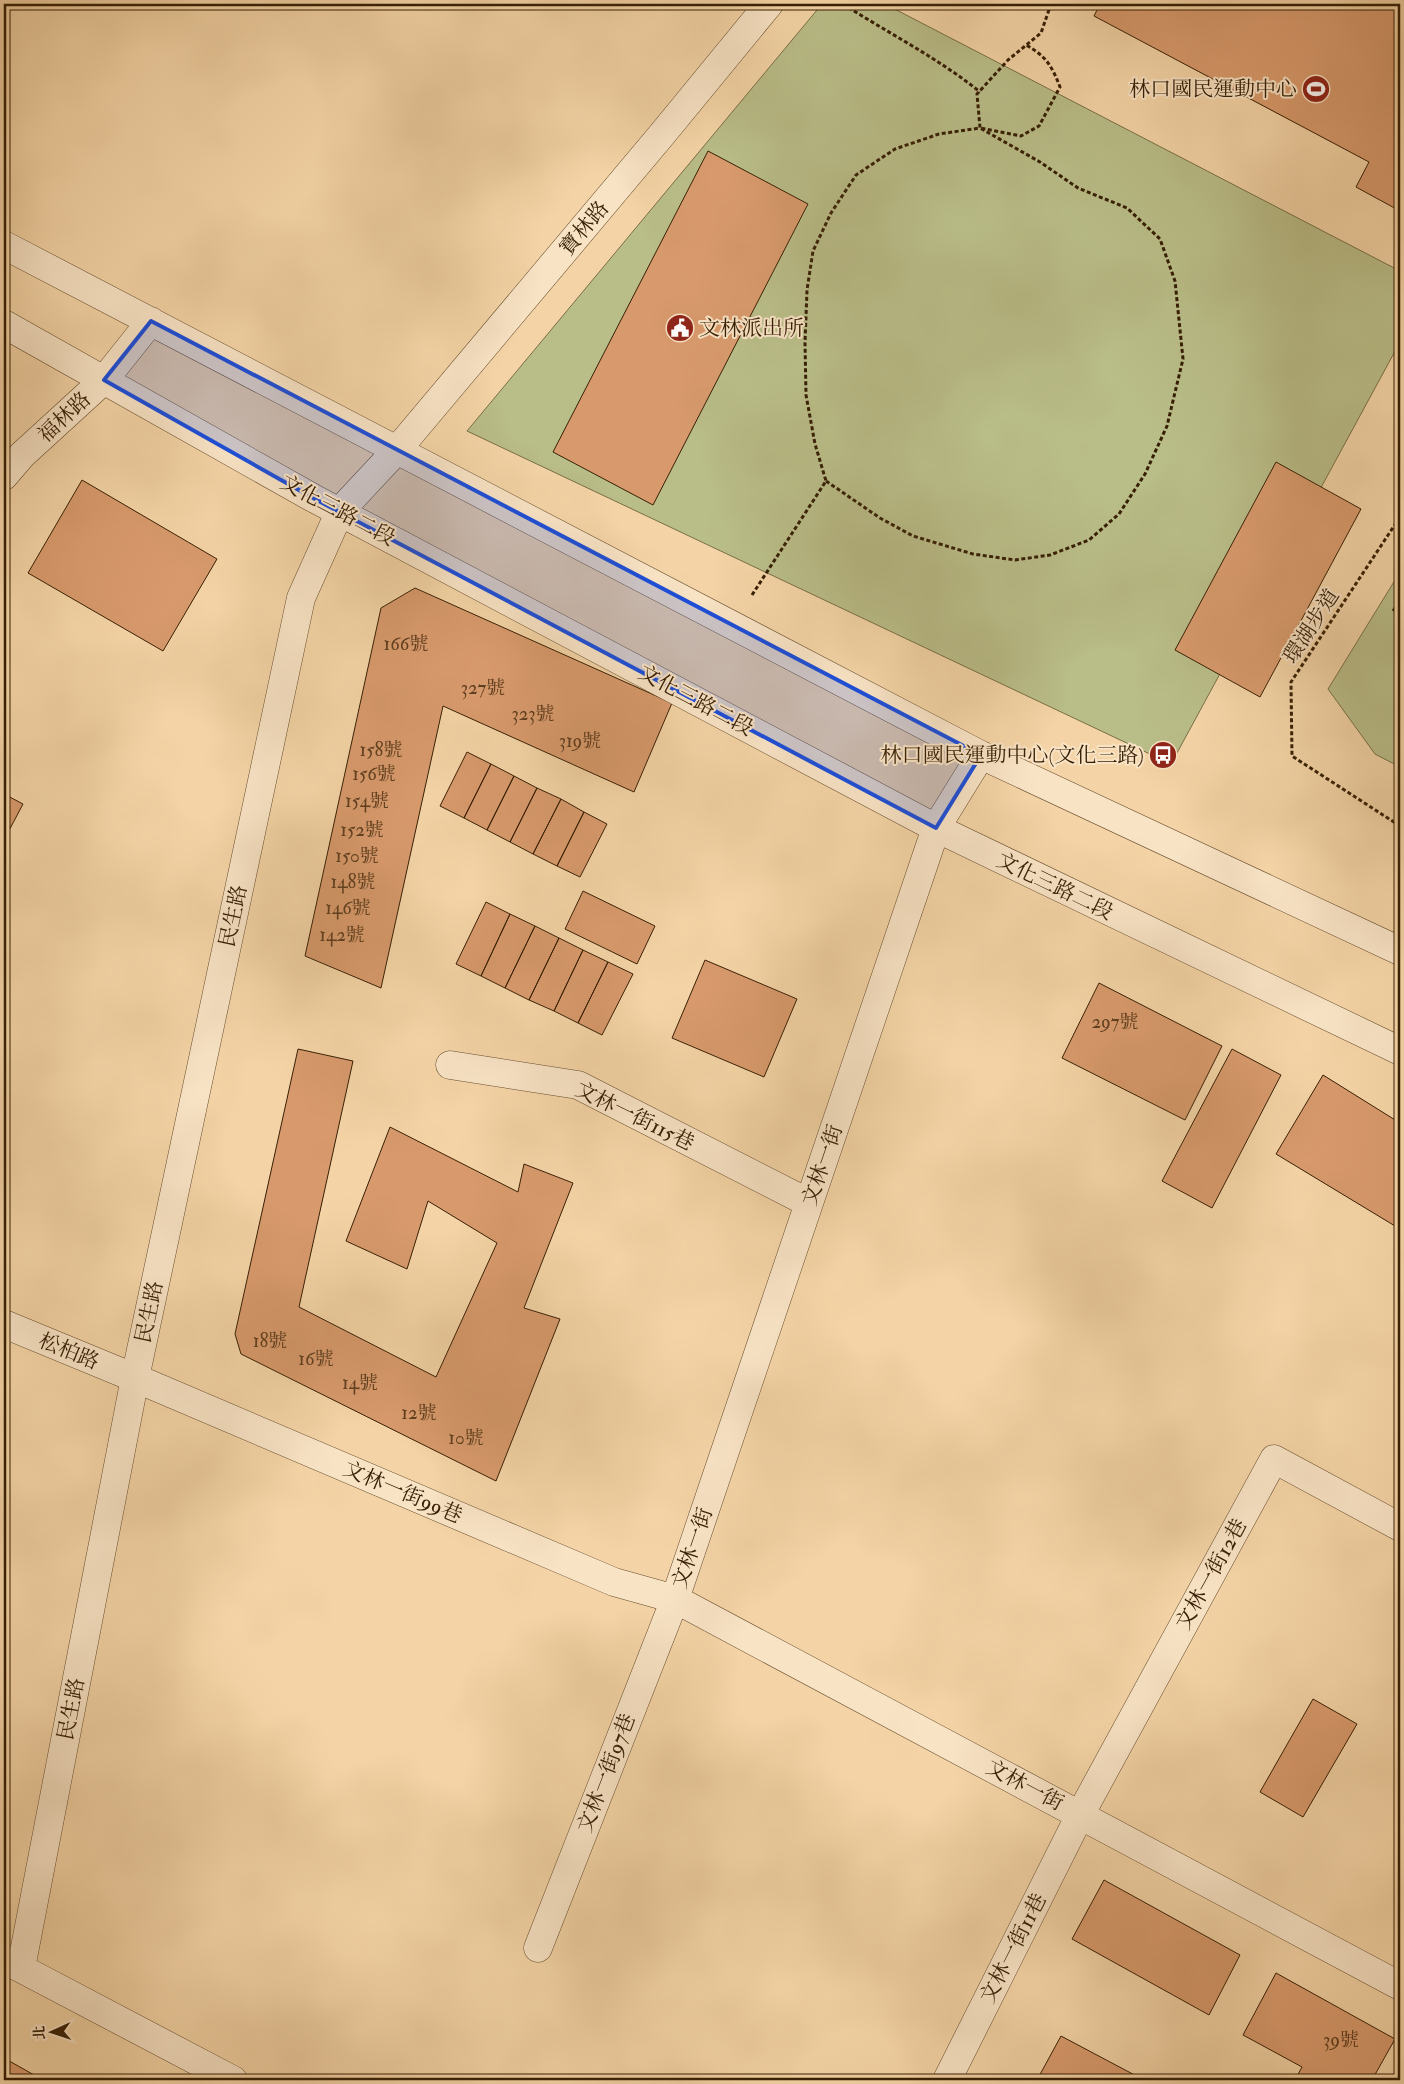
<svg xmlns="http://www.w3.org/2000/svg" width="1404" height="2084" viewBox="0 0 1404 2084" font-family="'IM FELL Double Pica','Noto Serif TC',serif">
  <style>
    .green { fill: #b9bd88; stroke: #786e46 }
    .building { fill: #d89a6c; stroke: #371f05 }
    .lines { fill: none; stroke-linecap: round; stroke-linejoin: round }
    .minor-casing { stroke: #664c2d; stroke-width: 29 }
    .path { stroke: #371f05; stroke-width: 3; stroke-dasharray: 4 2.5; stroke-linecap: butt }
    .minor { stroke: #f8e3c5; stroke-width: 28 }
    .marked { fill: #1d4ed8; fill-opacity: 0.2; stroke: #1d4ed8; stroke-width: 4; stroke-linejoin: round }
    .labels { text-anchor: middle; stroke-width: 4; stroke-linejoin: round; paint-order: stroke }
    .number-label { font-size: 19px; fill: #5f3e1f }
    .poi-label { font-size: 21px; fill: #371f05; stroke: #f8e3c5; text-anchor: end }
    .street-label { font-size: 21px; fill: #371f05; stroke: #f8e3c5 }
  </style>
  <rect width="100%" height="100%" fill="#f4d4a6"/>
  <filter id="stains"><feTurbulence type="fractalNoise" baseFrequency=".004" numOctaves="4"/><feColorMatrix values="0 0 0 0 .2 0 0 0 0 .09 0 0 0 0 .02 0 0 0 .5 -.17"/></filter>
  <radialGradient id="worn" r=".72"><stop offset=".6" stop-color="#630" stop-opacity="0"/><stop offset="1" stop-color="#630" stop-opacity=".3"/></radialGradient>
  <path class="green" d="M 822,4 L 885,4 L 1400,271 L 1400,342 L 1171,764 L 467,431 Z
    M 1400,572 L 1400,767 L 1375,754 L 1328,689 Z"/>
  <path class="building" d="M 1100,4 L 1400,4 L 1400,211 L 1356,187 L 1369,162 L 1094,16 Z
    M 708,151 L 808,204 L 653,505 L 553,452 Z
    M 1276,462 L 1361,509 L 1260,697 L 1175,650 Z
    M 82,480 L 217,559 L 163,651 L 28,573 Z
    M 415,588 L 672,703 L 634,792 L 443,706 L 381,988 L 305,956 L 381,608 Z
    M 467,752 L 491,764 L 464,818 L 440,806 Z
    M 491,764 L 514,776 L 487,830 L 464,818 Z
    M 514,776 L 537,788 L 510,842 L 487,830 Z
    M 537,788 L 561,799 L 533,854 L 510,842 Z
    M 4,794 L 23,804 L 4,840 Z
    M 561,799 L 584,812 L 557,866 L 533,854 Z
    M 584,812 L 607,824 L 580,877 L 557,866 Z
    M 583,891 L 655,926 L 637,964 L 565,929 Z
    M 486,902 L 510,914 L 481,976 L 456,964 Z
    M 510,914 L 535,926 L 505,988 L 481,976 Z
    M 535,926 L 559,938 L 529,1000 L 505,988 Z
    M 559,938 L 583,950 L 554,1011 L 529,1000 Z
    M 583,950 L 608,962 L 578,1023 L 554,1011 Z
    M 705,960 L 797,999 L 764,1077 L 672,1038 Z
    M 608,962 L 633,974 L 602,1035 L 578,1023 Z
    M 1099,983 L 1222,1046 L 1185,1120 L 1062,1058 Z
    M 298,1049 L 353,1061 L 299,1307 L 436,1377 L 497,1243 L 428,1201 L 407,1269 L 346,1241 L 390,1127 L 518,1192 L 524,1164 L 573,1183 L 524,1308 L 560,1319 L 496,1481 L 241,1354 L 235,1334 Z
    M 1232,1049 L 1281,1075 L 1212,1208 L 1162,1181 Z
    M 1323,1075 L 1400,1123 L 1400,1229 L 1276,1154 Z
    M 1313,1699 L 1357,1724 L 1303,1817 L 1260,1792 Z
    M 1104,1880 L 1240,1955 L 1209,2015 L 1072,1939 Z
    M 1276,1973 L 1395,2039 L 1372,2080 L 1295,2080 L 1302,2067 L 1243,2035 Z
    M 1061,2036 L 1144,2080 L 1037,2080 Z
    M 4,2058 L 43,2080 L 4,2080 Z"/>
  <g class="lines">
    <defs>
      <path id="minor" d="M 4,245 L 981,755 L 1400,951
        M 4,324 L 313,498 L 936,828 L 1400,1051
        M 4,476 L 22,455 L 104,380 L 151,321
        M 450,1065 L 578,1085 L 809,1203
        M 4,1324 L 135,1378 L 614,1582 L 675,1599 L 1400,1986
        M 538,1948 L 675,1599 L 936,828 L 981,755
        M 5,1960 L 233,2080
        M 21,1968 L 135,1378 L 301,598 L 340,511 L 397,450 L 664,132 L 769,4
        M 947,2080 L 1080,1815 L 1274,1459 L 1400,1527"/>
    </defs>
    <use href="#minor" class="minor-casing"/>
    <path class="path" d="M 843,4 C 888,33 938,58 980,92
      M 826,481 L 880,518 L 913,536 L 973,554 L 1015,560 L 1050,555 L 1089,540 L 1119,514 L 1145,474 L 1167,426 L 1183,359 L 1175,281 L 1160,239 L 1127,208 L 1078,188 L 1040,162 L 980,128 L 1021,136 L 1039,126 L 1060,87 C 1052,66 1046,56 1026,45
      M 1400,517 L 1291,682 L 1292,756 L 1400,826
      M 752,595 L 826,481 L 815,444 L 806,395 L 805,343 L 807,290 L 813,251 L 831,213 L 856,175 L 895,149 L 939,134 L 980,128 L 977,94 L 1008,60 L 1041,33 L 1051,4
      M 1393,611 L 1400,601"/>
    <use href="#minor" class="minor"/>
  </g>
  <path class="marked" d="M 151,321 L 981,755 L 936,828 L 313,498 L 104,380 Z"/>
  <defs>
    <symbol id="stadium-disc" viewBox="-11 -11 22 22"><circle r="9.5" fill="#8f2418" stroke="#f8e3c5"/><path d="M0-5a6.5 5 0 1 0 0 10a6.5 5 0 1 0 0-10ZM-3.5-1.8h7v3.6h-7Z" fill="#fff"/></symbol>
    <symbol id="civic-disc" viewBox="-11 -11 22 22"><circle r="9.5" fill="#8f2418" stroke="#f8e3c5"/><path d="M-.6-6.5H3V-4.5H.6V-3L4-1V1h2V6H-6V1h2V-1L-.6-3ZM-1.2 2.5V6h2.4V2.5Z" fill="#fff"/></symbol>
    <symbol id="bus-disc" viewBox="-11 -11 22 22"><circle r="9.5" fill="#8f2418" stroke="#f8e3c5"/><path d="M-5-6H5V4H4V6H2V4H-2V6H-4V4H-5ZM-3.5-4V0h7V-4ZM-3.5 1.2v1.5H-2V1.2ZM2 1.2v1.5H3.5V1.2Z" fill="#fff"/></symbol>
  </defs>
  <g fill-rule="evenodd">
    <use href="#stadium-disc" x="1300" y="73" width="32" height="32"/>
    <use href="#civic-disc" x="664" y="312" width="32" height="32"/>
    <use href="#bus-disc" x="1147" y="739" width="32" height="32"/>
  </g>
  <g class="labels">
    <g class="number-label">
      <text x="406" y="650">166號</text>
      <text x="483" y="694">327號</text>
      <text x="533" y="720">323號</text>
      <text x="580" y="747">319號</text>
      <text x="381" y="756">158號</text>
      <text x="374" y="780">156號</text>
      <text x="367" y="807">154號</text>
      <text x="362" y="836">152號</text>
      <text x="357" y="862">150號</text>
      <text x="353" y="888">148號</text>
      <text x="348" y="914">146號</text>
      <text x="342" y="941">142號</text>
      <text x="1115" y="1028">297號</text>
      <text x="270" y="1347">18號</text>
      <text x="316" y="1365">16號</text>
      <text x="360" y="1389">14號</text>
      <text x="419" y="1419">12號</text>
      <text x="466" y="1444">10號</text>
      <text x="1341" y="2046">39號</text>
    </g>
    <g class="poi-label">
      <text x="1297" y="96">林口國民運動中心</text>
      <text x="699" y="335" text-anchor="start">文林派出所</text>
      <text x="1144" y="762">林口國民運動中心(文化三路)</text>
    </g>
    <g class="street-label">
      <text transform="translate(584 228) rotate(-50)" y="7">寶林路</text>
      <text transform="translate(64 417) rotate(-43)" y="7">福林路</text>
      <text transform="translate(338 510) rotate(28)" y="7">文化三路二段</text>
      <text transform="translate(1311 626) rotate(-57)" y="7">環湖步道</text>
      <text transform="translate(696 700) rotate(28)" y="7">文化三路二段</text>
      <text transform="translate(1055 886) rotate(26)" y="7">文化三路二段</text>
      <text transform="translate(233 916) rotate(-78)" y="7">民生路</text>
      <text transform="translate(635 1116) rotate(26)" y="7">文林一街115巷</text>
      <text transform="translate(822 1165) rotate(-71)" y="7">文林一街</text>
      <text transform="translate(149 1312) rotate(-78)" y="7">民生路</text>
      <text transform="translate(69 1351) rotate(22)" y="7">松柏路</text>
      <text transform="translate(403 1492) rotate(23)" y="7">文林一街99巷</text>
      <text transform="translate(692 1548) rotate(-71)" y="7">文林一街</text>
      <text transform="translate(1211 1574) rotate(-61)" y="7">文林一街12巷</text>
      <text transform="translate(71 1709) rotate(-79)" y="7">民生路</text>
      <text transform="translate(606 1773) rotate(-69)" y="7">文林一街97巷</text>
      <text transform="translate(1025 1785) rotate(28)" y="7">文林一街</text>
      <text transform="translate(1013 1948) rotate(-63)" y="7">文林一街11巷</text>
    </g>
  </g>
  <rect width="1404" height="2084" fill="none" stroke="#f4d4a6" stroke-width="20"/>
  <rect x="5" y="5" width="1394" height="2074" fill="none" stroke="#371f05" stroke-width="2.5"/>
  <rect x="10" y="10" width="1384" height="2064" fill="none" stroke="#371f05"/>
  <g transform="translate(52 2032) rotate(267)" stroke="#f8e3c5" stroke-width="4" paint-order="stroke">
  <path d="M0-4L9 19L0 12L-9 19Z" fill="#371f05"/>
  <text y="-8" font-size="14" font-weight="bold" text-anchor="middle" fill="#371f05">北</text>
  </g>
  <rect width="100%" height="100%" filter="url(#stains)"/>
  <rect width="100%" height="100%" fill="url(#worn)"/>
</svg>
